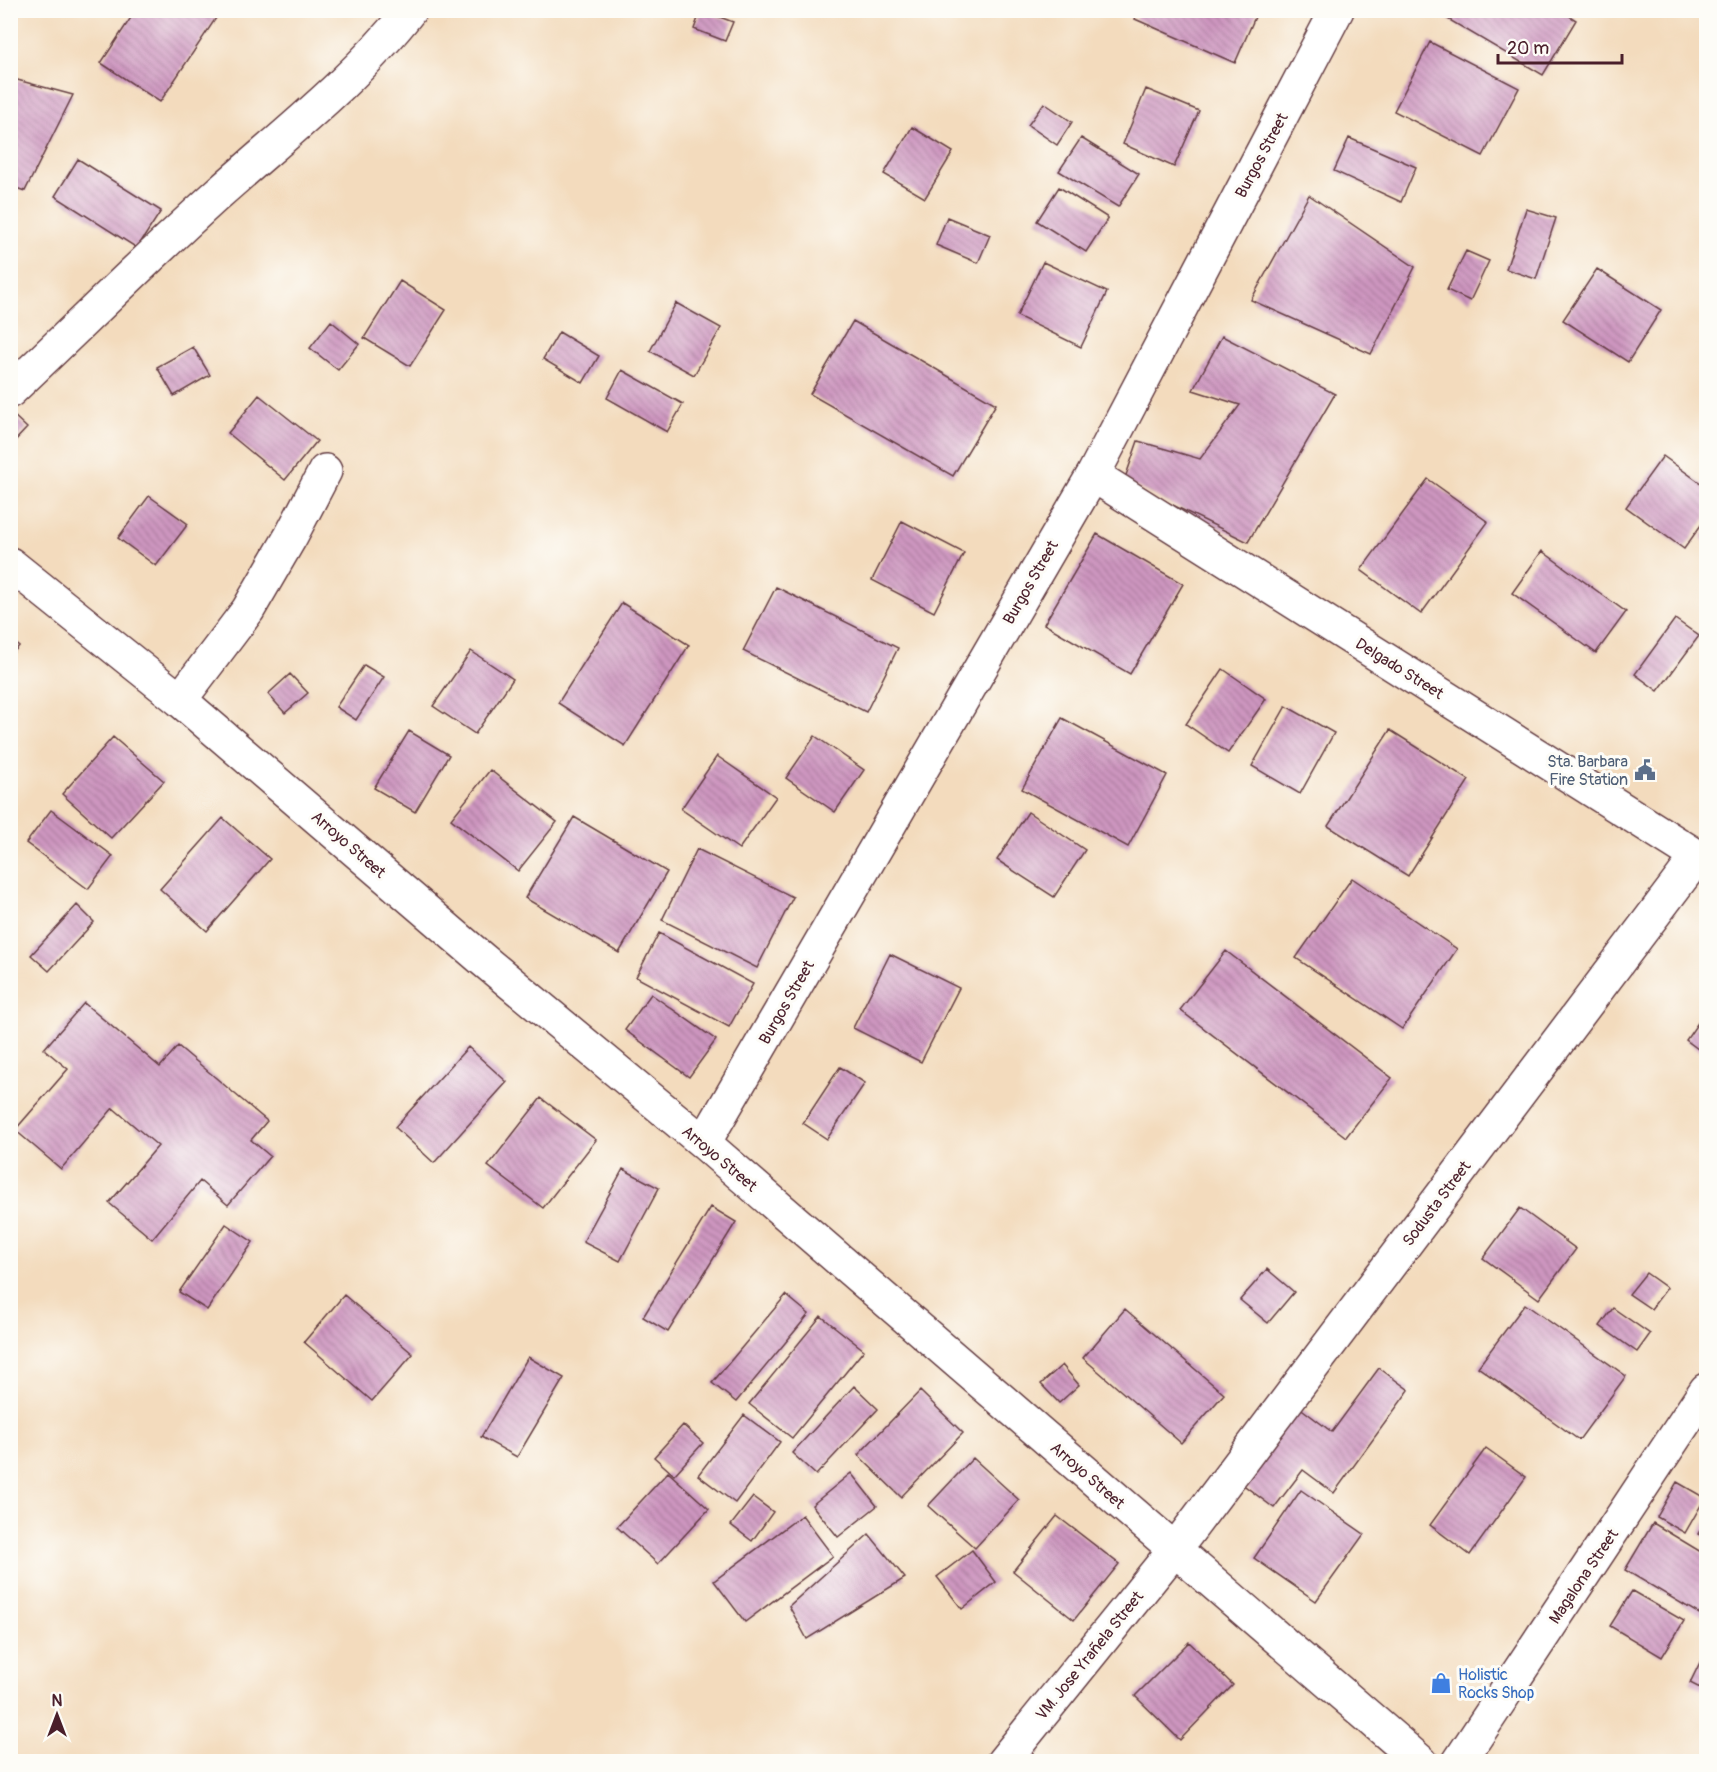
<svg xmlns="http://www.w3.org/2000/svg" width="1717" height="1772" viewBox="0 0 1717 1772" font-family="Pangolin,sans-serif">
  <style>
    .building { fill: url(#building-back-hatch) }
    .lines { fill: none; stroke-linecap: round; stroke-linejoin: round }
    .minor-casing { stroke: #633b41; stroke-width: 36 }
    .minor { stroke: #fff; stroke-width: 33 }
    .labels { text-anchor: middle; stroke-width: 6; stroke-linejoin: round; paint-order: stroke }
    .street-label { font-size: 16px; fill: #4a1f2b; stroke: #fdfcf7 }
    .service-label { font-size: 16px; fill: #4e5e75; stroke: #fdfcf7; text-anchor: end }
    .shop-label { font-size: 16px; fill: #366cbe; stroke: #fdfcf7; text-anchor: start }
  </style>
  <defs>
    <pattern id="building-back-hatch" width="6" height="6" patternUnits="userSpaceOnUse" patternTransform="scale(1.5)"><rect width="6" height="6" fill="#ce96c0"/><path d="M-1 5l2 2M0 0l6 6M5-1l2 2" fill="none" stroke="#a97a9c"/></pattern>
  </defs>
  <rect width="100%" height="100%" fill="#fdfcf7"/>
  <filter id="ink" filterUnits="userSpaceOnUse"><feTurbulence type="fractalNoise" baseFrequency=".0167" numOctaves="2"/><feDisplacementMap in="SourceGraphic" scale="12" xChannelSelector="R" yChannelSelector="G"/><feConvolveMatrix kernelMatrix="1 2 1 2 8 2 1 2 1" color-interpolation-filters="sRGB"/></filter>
  <filter id="wash" filterUnits="userSpaceOnUse"><feTurbulence type="fractalNoise" baseFrequency=".008" numOctaves="4" result="noise"/><feDisplacementMap in="SourceGraphic" scale="24" xChannelSelector="R" yChannelSelector="G"/><feGaussianBlur stdDeviation="1.35" result="paint"/><feColorMatrix in="noise" values="0 0 0 0 0 0 0 0 0 0 0 0 0 0 0 0 0 1.4 0 .05"/><feComposite in="paint" operator="in"/></filter>
  <g filter="url(#wash)">
    <rect width="100%" height="100%" fill="#f3dbbd"/>
    <g id="blocks">
      <path class="building" d="M 136,10 L 211,10 L 218,15 L 160,102 L 101,63 Z
        M 701,10 L 733,22 L 725,41 L 694,29 Z
        M 1139,10 L 1258,10 L 1235,63 L 1135,19 Z
        M 1444,10 L 1560,10 L 1576,20 L 1543,75 L 1441,15 Z
        M 1430,42 L 1519,88 L 1483,156 L 1394,111 Z
        M 10,78 L 73,95 L 25,191 L 10,186 Z
        M 1146,89 L 1199,111 L 1174,167 L 1123,144 Z
        M 1044,103 L 1072,122 L 1057,145 L 1028,125 Z
        M 912,127 L 953,152 L 925,198 L 884,174 Z
        M 1081,138 L 1139,174 L 1118,207 L 1059,171 Z
        M 1349,138 L 1416,167 L 1401,202 L 1334,171 Z
        M 78,159 L 161,211 L 137,248 L 55,196 Z
        M 1059,187 L 1108,218 L 1086,252 L 1037,221 Z
        M 1309,195 L 1415,267 L 1371,354 L 1251,300 Z
        M 1526,209 L 1556,218 L 1536,279 L 1506,269 Z
        M 947,217 L 990,235 L 978,263 L 936,245 Z
        M 1466,251 L 1489,261 L 1470,301 L 1447,290 Z
        M 1043,262 L 1107,292 L 1081,347 L 1017,316 Z
        M 1597,269 L 1661,310 L 1628,362 L 1563,320 Z
        M 400,281 L 446,310 L 410,366 L 364,338 Z
        M 676,303 L 721,328 L 694,375 L 650,351 Z
        M 331,321 L 359,344 L 338,370 L 310,348 Z
        M 853,321 L 996,404 L 953,476 L 810,394 Z
        M 559,332 L 599,356 L 583,383 L 543,359 Z
        M 1222,336 L 1335,394 L 1248,542 L 1124,481 L 1138,441 L 1200,459 L 1240,405 L 1193,390 Z
        M 193,347 L 210,375 L 174,396 L 157,367 Z
        M 622,370 L 683,404 L 667,432 L 607,398 Z
        M 259,395 L 317,441 L 285,480 L 228,433 Z
        M 10,412 L 27,428 L 10,446 Z
        M 1663,456 L 1706,487 L 1706,518 L 1684,549 L 1626,507 Z
        M 1428,479 L 1488,522 L 1421,614 L 1361,570 Z
        M 149,496 L 188,524 L 156,566 L 118,538 Z
        M 902,521 L 964,553 L 934,612 L 872,580 Z
        M 1706,531 L 1706,543 L 1701,538 Z
        M 1097,534 L 1183,584 L 1130,674 L 1044,624 Z
        M 1542,551 L 1626,612 L 1596,653 L 1512,593 Z
        M 776,587 L 898,648 L 866,712 L 743,651 Z
        M 622,603 L 689,645 L 625,746 L 558,703 Z
        M 1675,619 L 1699,636 L 1658,691 L 1635,674 Z
        M 10,639 L 19,646 L 10,656 Z
        M 471,651 L 513,679 L 475,734 L 433,706 Z
        M 364,665 L 384,677 L 356,720 L 336,707 Z
        M 1223,669 L 1266,699 L 1228,753 L 1186,724 Z
        M 290,674 L 308,693 L 285,713 L 268,694 Z
        M 1286,706 L 1334,733 L 1300,794 L 1252,766 Z
        M 1062,718 L 1167,775 L 1128,847 L 1022,789 Z
        M 1390,730 L 1469,780 L 1408,876 L 1328,826 Z
        M 409,731 L 449,755 L 415,812 L 374,788 Z
        M 815,736 L 864,770 L 835,812 L 786,778 Z
        M 113,737 L 164,781 L 111,838 L 62,794 Z
        M 717,756 L 776,797 L 739,849 L 681,809 Z
        M 490,770 L 557,822 L 518,871 L 451,819 Z
        M 51,810 L 113,856 L 88,889 L 26,843 Z
        M 1028,812 L 1085,850 L 1054,897 L 997,860 Z
        M 574,817 L 667,872 L 619,953 L 525,898 Z
        M 223,818 L 270,859 L 207,931 L 160,889 Z
        M 697,849 L 793,897 L 757,968 L 662,920 Z
        M 1352,878 L 1457,949 L 1402,1029 L 1296,958 Z
        M 77,905 L 94,922 L 49,971 L 31,955 Z
        M 659,933 L 753,984 L 729,1027 L 636,977 Z
        M 1226,951 L 1392,1078 L 1346,1137 L 1180,1010 Z
        M 890,954 L 959,988 L 921,1062 L 853,1028 Z
        M 651,994 L 716,1040 L 689,1077 L 625,1030 Z
        M 84,1003 L 160,1067 L 178,1046 L 267,1121 L 251,1140 L 270,1156 L 228,1205 L 200,1181 L 152,1239 L 109,1203 L 158,1146 L 113,1108 L 61,1169 L 15,1130 L 68,1069 L 44,1049 Z
        M 1706,1011 L 1706,1055 L 1686,1040 Z
        M 468,1047 L 507,1082 L 434,1163 L 395,1127 Z
        M 840,1067 L 865,1083 L 827,1139 L 803,1123 Z
        M 541,1098 L 596,1140 L 543,1208 L 488,1166 Z
        M 623,1169 L 659,1188 L 620,1261 L 583,1242 Z
        M 711,1207 L 736,1222 L 668,1332 L 643,1317 Z
        M 1520,1208 L 1576,1249 L 1539,1299 L 1483,1258 Z
        M 226,1224 L 253,1242 L 207,1310 L 179,1292 Z
        M 1267,1269 L 1294,1292 L 1268,1323 L 1240,1300 Z
        M 1646,1273 L 1667,1288 L 1651,1309 L 1629,1294 Z
        M 344,1295 L 413,1354 L 372,1401 L 304,1342 Z
        M 786,1295 L 809,1314 L 736,1402 L 712,1383 Z
        M 1525,1304 L 1626,1376 L 1579,1440 L 1478,1367 Z
        M 1613,1308 L 1650,1334 L 1637,1352 L 1600,1326 Z
        M 1125,1309 L 1224,1394 L 1181,1443 L 1083,1358 Z
        M 821,1316 L 864,1350 L 792,1438 L 749,1404 Z
        M 528,1357 L 564,1378 L 517,1457 L 481,1437 Z
        M 1062,1365 L 1079,1385 L 1059,1403 L 1041,1384 Z
        M 1379,1368 L 1409,1390 L 1334,1493 L 1303,1470 L 1274,1508 L 1241,1483 L 1299,1407 L 1332,1432 Z
        M 854,1386 L 878,1409 L 816,1475 L 792,1453 Z
        M 920,1391 L 963,1433 L 901,1497 L 858,1455 Z
        M 744,1415 L 780,1442 L 735,1503 L 698,1475 Z
        M 683,1425 L 703,1443 L 674,1475 L 654,1457 Z
        M 1486,1448 L 1526,1477 L 1470,1555 L 1430,1525 Z
        M 973,1458 L 1019,1500 L 975,1548 L 928,1506 Z
        M 668,1472 L 709,1509 L 658,1564 L 617,1527 Z
        M 851,1473 L 877,1506 L 838,1537 L 812,1505 Z
        M 1677,1482 L 1705,1498 L 1685,1533 L 1657,1517 Z
        M 1301,1490 L 1364,1534 L 1316,1601 L 1254,1558 Z
        M 753,1497 L 773,1512 L 752,1541 L 731,1525 Z
        M 802,1515 L 833,1556 L 745,1622 L 714,1581 Z
        M 1057,1516 L 1119,1564 L 1074,1620 L 1013,1571 Z
        M 1706,1521 L 1706,1538 L 1699,1534 Z
        M 1653,1523 L 1706,1555 L 1706,1618 L 1625,1570 Z
        M 869,1534 L 905,1578 L 807,1639 L 789,1606 Z
        M 972,1550 L 996,1582 L 962,1609 L 937,1577 Z
        M 1632,1591 L 1684,1621 L 1662,1657 L 1610,1626 Z
        M 1189,1642 L 1233,1685 L 1180,1740 L 1135,1696 Z
        M 1706,1650 L 1706,1691 L 1690,1683 Z"/>
    </g>
  </g>
  <g filter="url(#ink)">
    <use href="#blocks" fill-opacity="0" stroke="#633b41" stroke-width="1.5"/>
    <g class="lines">
      <defs>
        <path id="minor" d="M 10,391 C 80,325 148,257 219,193 C 284,135 356,79 410,10
          M 1093,475 L 1706,862
          M 10,564 L 180,700 L 482,959 L 704,1143 L 1421,1762
          M 180,700 L 248,610 L 291,536 L 325,471
          M 704,1143 L 1093,475 L 1337,10
          M 1003,1762 L 1175,1549 L 1698,856
          M 1459,1762 L 1706,1390"/>
      </defs>
      <use href="#minor" class="minor-casing"/>
      <use href="#minor" class="minor"/>
    </g>
  </g>
  <defs>
    <symbol id="civic-bare" viewBox="-9 -9 18 18"><path d="M-.6-6.5H3V-4.5H.6V-3L4-1V1h2V6H-6V1h2V-1L-.6-3ZM-1.2 2.5V6h2.4V2.5Z" fill="#5c6f8a" stroke="#fdfcf7" stroke-width="2.5" paint-order="stroke"/></symbol>
    <symbol id="shop-bare" viewBox="-9 -9 18 18"><path d="M-5-2.5h2.3a2.7 3.5 0 0 1 5.4 0H5L5.5 6h-11ZM-1.5-2.5h3a1.5 2.3 0 0 0-3 0Z" fill="#3f7fe0" stroke="#fdfcf7" stroke-width="2.5" paint-order="stroke"/></symbol>
  </defs>
  <g fill-rule="evenodd">
    <use href="#civic-bare" x="1630" y="755" width="30" height="30"/>
    <use href="#shop-bare" x="1426" y="1668" width="30" height="30"/>
  </g>
  <g class="labels">
    <g class="street-label">
      <text transform="translate(1261 155) rotate(-62)" y="6">Burgos Street</text>
      <text transform="translate(1030 582) rotate(-60)" y="6">Burgos Street</text>
      <text transform="translate(1400 668) rotate(32)" y="6">Delgado Street</text>
      <text transform="translate(349 844) rotate(41)" y="6">Arroyo Street</text>
      <text transform="translate(786 1002) rotate(-60)" y="6">Burgos Street</text>
      <text transform="translate(720 1158) rotate(40)" y="6">Arroyo Street</text>
      <text transform="translate(1436 1203) rotate(-53)" y="6">Sodusta Street</text>
      <text transform="translate(1088 1475) rotate(41)" y="6">Arroyo Street</text>
      <text transform="translate(1583 1576) rotate(-56)" y="6">Magalona Street</text>
      <text transform="translate(1089 1655) rotate(-51)" y="6">VM. Jose Yrañela Street</text>
    </g>
    <g class="service-label">
      <text x="1628" y="767">Sta. Barbara<tspan x="1628" dy="18">Fire Station</tspan></text>
    </g>
    <g class="shop-label">
      <text x="1458" y="1680">Holistic<tspan x="1458" dy="18">Rocks Shop</tspan></text>
    </g>
  </g>
  <rect width="1717" height="1772" fill="none" stroke="#fdfcf7" stroke-width="36"/>
  <g transform="translate(57 1715)" stroke="#fdfcf7" stroke-width="4.5" paint-order="stroke">
  <path d="M0-4.5L10 22L0 15L-10 22Z" fill="#4a1f2b"/>
  <text y="-9" font-size="16" font-weight="bold" text-anchor="middle" fill="#4a1f2b">N</text>
  </g>
  <path d="M1498 54v9h124v-9" fill="none" stroke="#4a1f2b" stroke-width="3"/>
  <text x="1507" y="54" font-size="18" fill="#4a1f2b" stroke="#fdfcf7" stroke-width="4.5" paint-order="stroke">20 m</text>
</svg>
